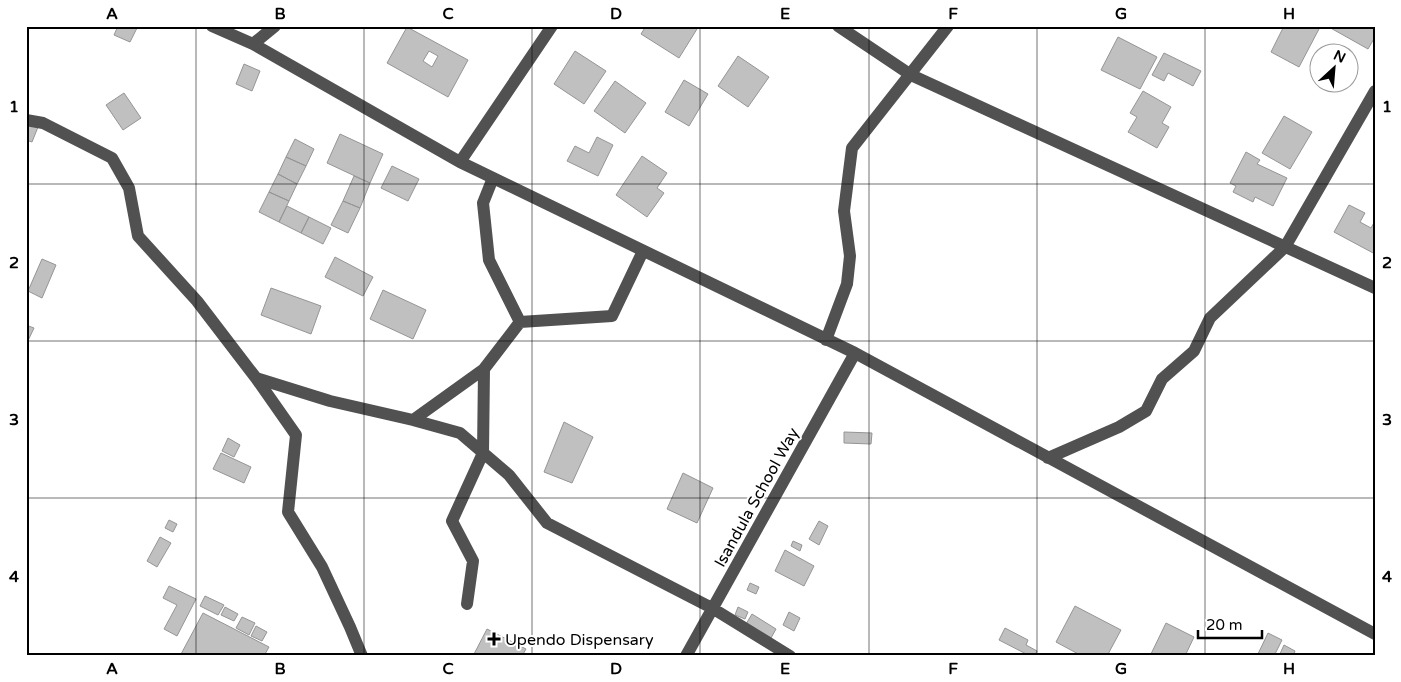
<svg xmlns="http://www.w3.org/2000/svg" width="1401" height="682" viewBox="0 0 1401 682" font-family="'Varela Round',sans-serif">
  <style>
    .building { fill: #c0c0c0; stroke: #959595; fill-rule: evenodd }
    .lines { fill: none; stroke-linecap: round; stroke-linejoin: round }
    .minor { stroke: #515151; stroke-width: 12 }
    .grid { fill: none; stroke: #000; stroke-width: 1; stroke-opacity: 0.55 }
    .poi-dot { fill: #000; stroke: #fff; stroke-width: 2 }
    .labels { text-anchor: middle; stroke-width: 4; stroke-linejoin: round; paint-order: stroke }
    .street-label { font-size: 16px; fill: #000; stroke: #fff }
    .poi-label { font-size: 16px; fill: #000; stroke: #fff; text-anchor: start }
    .neatline { fill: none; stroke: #000; stroke-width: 2 }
    .grid-label { font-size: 16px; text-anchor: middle; font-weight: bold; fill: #000 }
  </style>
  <rect width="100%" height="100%" fill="#fff"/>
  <path class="building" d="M 118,26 L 138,26 L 130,42 L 114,35 Z
    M 646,26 L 693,26 L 697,29 L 679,58 L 641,34 Z
    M 1284,26 L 1314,26 L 1319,29 L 1299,67 L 1271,52 Z
    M 1327,26 L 1375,26 L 1375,37 L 1368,49 Z
    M 407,27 L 468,60 L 448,97 L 387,63 ZM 429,51 L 438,56 L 432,67 L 423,61 Z
    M 1118,37 L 1157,57 L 1140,89 L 1101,70 Z
    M 575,51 L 606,71 L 584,104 L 554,84 Z
    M 1164,53 L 1201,71 L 1193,86 L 1168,73 L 1164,81 L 1152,75 Z
    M 738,56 L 769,77 L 748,107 L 718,86 Z
    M 244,64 L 260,71 L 252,91 L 236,84 Z
    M 684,80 L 708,94 L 689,126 L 665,112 Z
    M 615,81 L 646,103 L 625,133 L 594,111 Z
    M 1143,91 L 1171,107 L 1162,123 L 1169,127 L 1157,148 L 1128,132 L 1137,117 L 1130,113 Z
    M 124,93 L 141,118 L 123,130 L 106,105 Z
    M 1284,116 L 1312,132 L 1290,169 L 1262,153 Z
    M 30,117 L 38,127 L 32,142 L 26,140 L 26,127 Z
    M 340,134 L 383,154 L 370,183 L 327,163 Z
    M 597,137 L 613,145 L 598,176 L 567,161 L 575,146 L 589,153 Z
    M 295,139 L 314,149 L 306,166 L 286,157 Z
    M 1246,152 L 1260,160 L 1257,164 L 1287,178 L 1273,206 L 1255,197 L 1253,202 L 1233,192 L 1236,186 L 1230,183 Z
    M 642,156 L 667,173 L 657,188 L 664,193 L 647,217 L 616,195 Z
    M 286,157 L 306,166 L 297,184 L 278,174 Z
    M 392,166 L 419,179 L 408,201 L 381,188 Z
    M 278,174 L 297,184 L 289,201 L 269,192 Z
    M 354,176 L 370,183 L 360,208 L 343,201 Z
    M 269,192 L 289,201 L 279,222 L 259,212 Z
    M 343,201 L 360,208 L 348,233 L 331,225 Z
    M 1349,205 L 1365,213 L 1360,222 L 1371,228 L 1375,221 L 1375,254 L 1334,232 Z
    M 287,206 L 309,217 L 301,233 L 279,222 Z
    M 309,217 L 331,228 L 323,244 L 301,233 Z
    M 335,257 L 373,277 L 363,296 L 325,277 Z
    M 42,259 L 56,265 L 42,298 L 28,291 Z
    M 271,288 L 321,306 L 311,334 L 261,315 Z
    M 383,290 L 426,310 L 413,339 L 370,319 Z
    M 26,325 L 34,328 L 26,345 Z
    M 564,422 L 593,437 L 572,483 L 544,472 Z
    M 844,432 L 872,433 L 871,444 L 844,443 Z
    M 228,438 L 240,445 L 234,457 L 222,451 Z
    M 221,453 L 251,467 L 244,483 L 213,469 Z
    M 683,473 L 713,488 L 697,523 L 667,509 Z
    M 169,520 L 177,524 L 173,532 L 165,528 Z
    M 819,521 L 828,526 L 819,545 L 809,539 Z
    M 160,537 L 171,543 L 157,567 L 147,561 Z
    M 793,541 L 802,545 L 800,551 L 791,546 Z
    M 785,550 L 814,566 L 804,586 L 775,571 Z
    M 750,583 L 759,587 L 756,594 L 747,590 Z
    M 169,586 L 196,599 L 177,636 L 164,629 L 177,605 L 163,598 Z
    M 205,596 L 224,605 L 218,615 L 200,606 Z
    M 1075,606 L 1121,630 L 1107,656 L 1082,656 L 1056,642 Z
    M 225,607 L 238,614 L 234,621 L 221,615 Z
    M 738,607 L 748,612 L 745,619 L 735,615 Z
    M 789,612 L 800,618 L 794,631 L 783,625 Z
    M 203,613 L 269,647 L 264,656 L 180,656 Z
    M 752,614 L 776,629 L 771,638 L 746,624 Z
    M 242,617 L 255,623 L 249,635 L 236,628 Z
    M 1166,623 L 1194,637 L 1185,656 L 1150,656 Z
    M 256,626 L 267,632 L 262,641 L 251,636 Z
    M 1005,628 L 1028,640 L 1026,645 L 1037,651 L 1035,656 L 1030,656 L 999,640 Z
    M 487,629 L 526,649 L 522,656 L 473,656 Z
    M 1268,633 L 1282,640 L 1274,656 L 1257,656 Z
    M 1284,645 L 1295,651 L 1293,656 L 1279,656 Z"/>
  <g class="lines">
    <path class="minor" d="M 212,26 L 253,44 L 460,162 L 855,353 L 1375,634
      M 838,26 L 911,75 L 1375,288
      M 253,44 L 275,26
      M 26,120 L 43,123 L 112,158 L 129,188 L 138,236 L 197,301 L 256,378 L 296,435 L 288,512 L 322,567 L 350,627 L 362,656
      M 460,162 L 552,26
      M 493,178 L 483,203 L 489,260 L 520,322
      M 826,340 L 847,284 L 850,256 L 844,211 L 852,148 L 948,26
      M 256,378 L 330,401 L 413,420 L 484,369 L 520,322 L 612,316 L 643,251
      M 413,420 L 460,433 L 509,475 L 547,523 L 712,608 L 790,656
      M 1048,458 L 1119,427 L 1146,411 L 1162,379 L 1194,351 L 1210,318 L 1285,247 L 1375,91
      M 467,604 L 473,561 L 452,521 L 483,453 L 484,369
      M 686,656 L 855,353"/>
  </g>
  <path class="grid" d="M 196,26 L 196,656M 364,26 L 364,656M 532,26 L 532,656M 700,26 L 700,656M 869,26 L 869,656M 1037,26 L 1037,656M 1205,26 L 1205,656M 26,184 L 1375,184M 26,341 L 1375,341M 26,498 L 1375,498"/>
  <path class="poi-dot" d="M491.5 631.5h5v5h5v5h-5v5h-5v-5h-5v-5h5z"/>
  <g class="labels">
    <g class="street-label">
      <text transform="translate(756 497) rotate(-61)" y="6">Isandula School Way</text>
    </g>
    <g class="poi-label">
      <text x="505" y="645">Upendo Dispensary</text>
    </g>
  </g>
  <rect width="1401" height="682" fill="none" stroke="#ffffff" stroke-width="55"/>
  <g transform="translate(1334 68) rotate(26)"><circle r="24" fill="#ffffff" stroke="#999999"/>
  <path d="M0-4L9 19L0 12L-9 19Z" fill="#000000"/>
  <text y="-8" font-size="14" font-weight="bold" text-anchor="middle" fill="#000000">N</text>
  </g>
  <path d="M1198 630v8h64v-8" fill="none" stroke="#000000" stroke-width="2.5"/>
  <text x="1206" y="630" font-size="15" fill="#000000" stroke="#ffffff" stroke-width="4" paint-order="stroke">20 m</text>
  <rect x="28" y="28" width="1346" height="626" class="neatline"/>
  <g class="grid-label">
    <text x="112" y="19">A</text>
    <text x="280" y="19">B</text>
    <text x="448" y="19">C</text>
    <text x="616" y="19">D</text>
    <text x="785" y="19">E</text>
    <text x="953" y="19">F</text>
    <text x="1121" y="19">G</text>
    <text x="1289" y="19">H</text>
    <text x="14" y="112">1</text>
    <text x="1387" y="112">1</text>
    <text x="14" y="268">2</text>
    <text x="1387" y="268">2</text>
    <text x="14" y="425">3</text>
    <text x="1387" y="425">3</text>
    <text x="14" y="582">4</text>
    <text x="1387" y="582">4</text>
    <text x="112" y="674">A</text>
    <text x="280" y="674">B</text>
    <text x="448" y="674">C</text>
    <text x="616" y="674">D</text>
    <text x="785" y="674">E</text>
    <text x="953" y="674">F</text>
    <text x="1121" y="674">G</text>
    <text x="1289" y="674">H</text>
  </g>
</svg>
